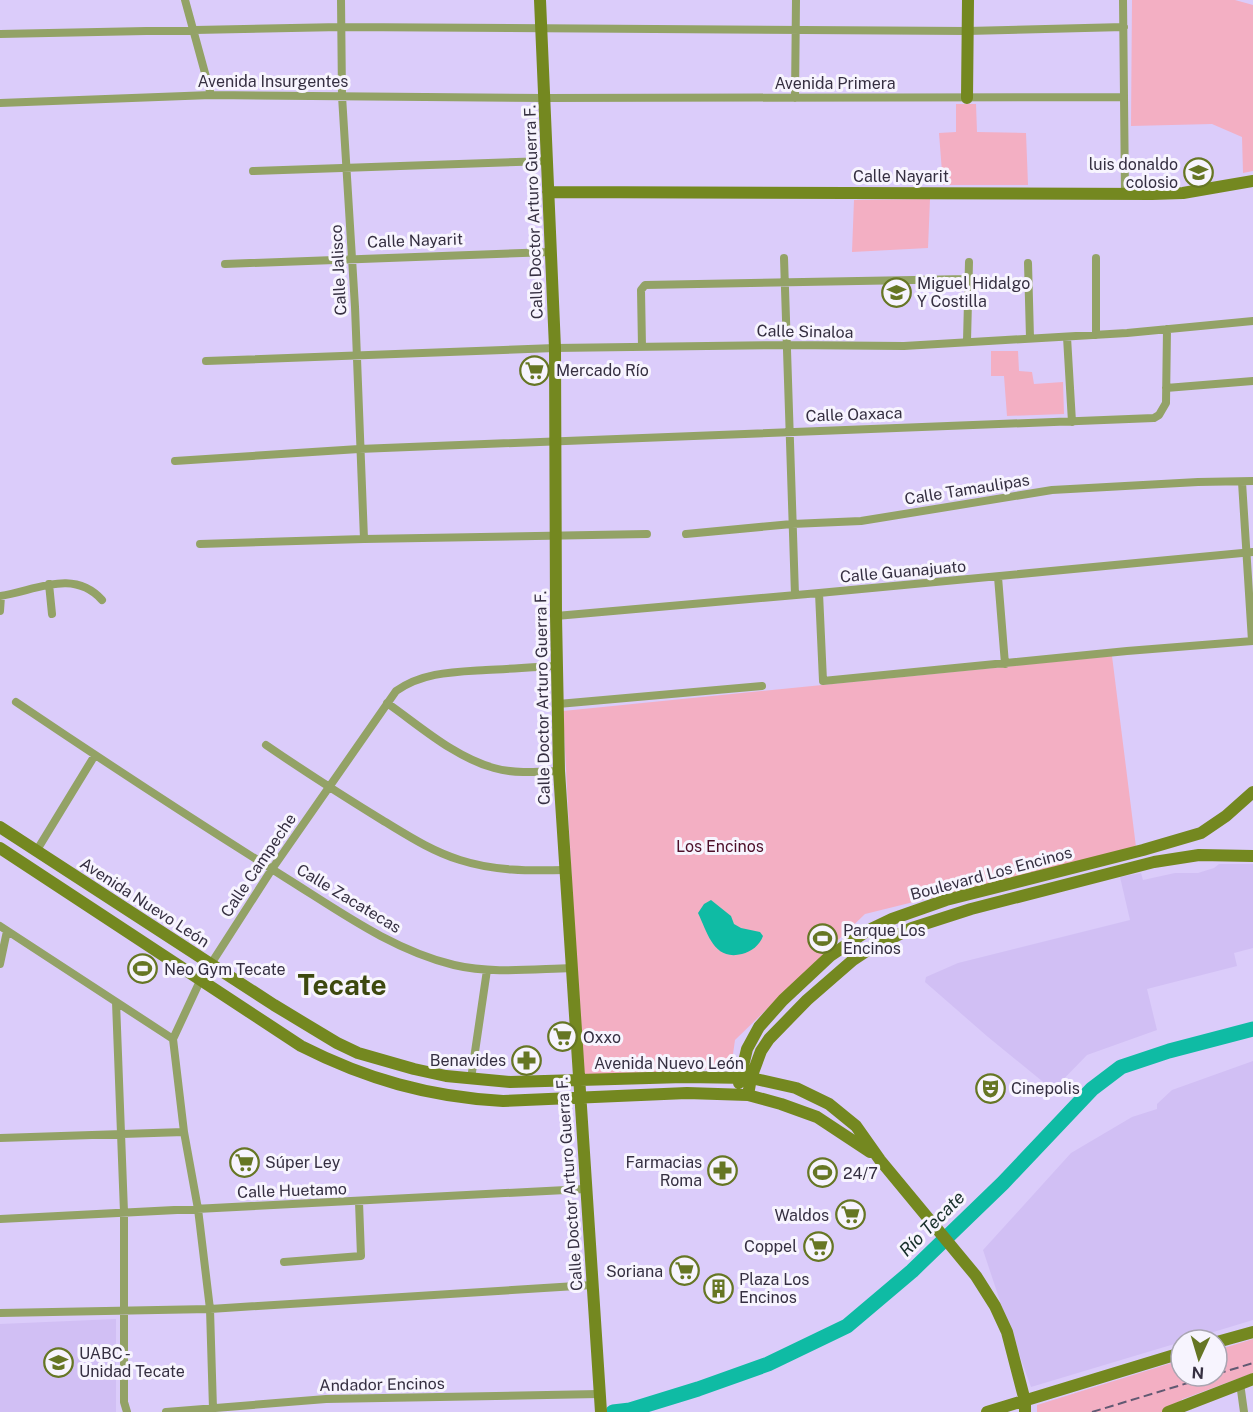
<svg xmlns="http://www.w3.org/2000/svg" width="1253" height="1412" viewBox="0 0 1253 1412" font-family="'Public Sans',sans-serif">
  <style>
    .built { fill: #d1bff4 }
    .green { fill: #f3afc3 }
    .water { fill: #0fbba4 }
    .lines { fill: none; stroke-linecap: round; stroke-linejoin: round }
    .stream { stroke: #0fbba4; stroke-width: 2 }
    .river { stroke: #0fbba4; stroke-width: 15 }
    .street { stroke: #93a266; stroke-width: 8 }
    .secondary { stroke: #748820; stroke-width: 12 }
    .rail { stroke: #615972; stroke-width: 2; stroke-dasharray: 9 4.5; stroke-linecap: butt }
    .labels { text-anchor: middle; stroke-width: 6; stroke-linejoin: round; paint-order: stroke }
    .street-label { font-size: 16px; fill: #352f41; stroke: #f7f4fe }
    .poi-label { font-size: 16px; fill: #352f41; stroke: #f7f4fe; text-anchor: start }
    .park-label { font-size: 16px; fill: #4d0f29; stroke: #f7f4fe }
    .water-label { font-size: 18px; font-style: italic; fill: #172f2a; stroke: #f7f4fe }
    .town-label { font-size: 28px; font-weight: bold; fill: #3d480f; stroke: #f7f4fe }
  </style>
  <rect width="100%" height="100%" fill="#dbccfa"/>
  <path class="built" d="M 1219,864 L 1253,864 L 1253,948 L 1234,953 L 1237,966 L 1147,989 L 1157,1030 L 1087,1055 L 1053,1090 L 988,1037 L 925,982 L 926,977 L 958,963 L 1130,920 L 1120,877 L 1141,873 L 1143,880 L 1175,873 L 1198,873 L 1214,868 Z
    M 1253,1061 L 1253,1320 L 1187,1340 L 1181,1340 L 1181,1342 L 1031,1387 L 1001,1304 L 983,1250 L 1071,1153 L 1132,1117 L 1157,1109 L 1157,1104 L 1172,1090 Z
    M 116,1319 L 116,1412 L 0,1412 L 0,1324 Z"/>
  <path class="green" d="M 1132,0 L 1235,0 L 1253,5 L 1253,171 L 1243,173 L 1242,137 L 1212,124 L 1131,126 Z
    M 956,104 L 976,104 L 977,132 L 1026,133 L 1028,185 L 943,185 L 939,133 L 956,132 Z
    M 930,199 L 928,248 L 852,252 L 854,200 Z
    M 991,351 L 1018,351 L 1019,371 L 1032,372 L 1034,384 L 1063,382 L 1064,414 L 1007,416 L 1004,376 L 991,376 Z
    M 1112,656 L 1136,847 L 865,914 L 735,1040 L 731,1068 L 582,1076 L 563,711 Z
    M 1253,1339 L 1253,1373 L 1183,1399 L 1164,1412 L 1037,1412 L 1037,1405 L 1181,1360 L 1181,1376 L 1217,1376 L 1217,1350 Z"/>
  <path class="water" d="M 711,900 L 731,916 L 734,924 L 741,928 L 760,932 L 763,936 C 760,945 751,952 742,954 C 714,961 708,934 698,913 L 704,904 Z"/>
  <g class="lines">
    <path class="stream" d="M 622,1412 L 622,1411"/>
    <path class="river" d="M 613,1412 L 630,1410 L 698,1389 L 768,1364 L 847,1326 L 912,1271 L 1003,1183 L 1092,1089 L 1121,1067 L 1169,1051 L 1253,1029"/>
    <path class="street" d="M 185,0 L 211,95
      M 341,0 L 342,96 L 355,307 L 364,539
      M 1123,0 L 1125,194
      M 0,34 L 341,27 L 967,31 L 1124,27
      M 795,98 L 796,0
      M 0,103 L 211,95 L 545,98 L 1124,97
      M 253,171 L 548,161
      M 784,258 L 795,595
      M 1028,263 L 1030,338
      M 225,264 L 551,252
      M 1096,335 L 1096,258
      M 1067,337 L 1072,422
      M 967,341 L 969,262
      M 642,347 L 641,290 L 645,285 L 968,279
      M 206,361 L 555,348 L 786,345 L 904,346 L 1127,333 L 1253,321
      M 1166,388 L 1253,381
      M 175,461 L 359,449 L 1154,418 L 1159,415 L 1166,403 L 1167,329
      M 1242,482 L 1252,641
      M 686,534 L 792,524 L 861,521 L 1052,490 L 1198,482 L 1253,481
      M 200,544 L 364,539 L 647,534
      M 998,577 L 1005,664
      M 49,584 L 52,614
      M 819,593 L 823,681 L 1127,651 L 1253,641
      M 0,596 C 35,591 73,568 102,600
      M 0,611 L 1,596
      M 556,616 L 819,593 L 1253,552
      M 16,702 C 105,762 195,821 286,878 C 339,911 392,950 454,965 C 492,974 533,969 572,968
      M 387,703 C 420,726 454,757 494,768 C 515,774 538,772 559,771
      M 558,704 L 762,686
      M 266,745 C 304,771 343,796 382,820 C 407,835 431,851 460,860 C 494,871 529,871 565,870
      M 37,850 L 95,755
      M 0,926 L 173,1039
      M 0,964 L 7,931
      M 116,1002 L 124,1212 L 124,1402 L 127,1412
      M 471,1079 L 487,970
      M 0,1138 L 184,1132
      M 0,1219 L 585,1189
      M 284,1262 L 361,1256 L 359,1202
      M 0,1313 L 210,1309 L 592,1285
      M 1240,1383 L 1244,1412
      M 213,1409 L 210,1309 L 198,1209 L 184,1132 L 173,1039 L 200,981 L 272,869 L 396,691 C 423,672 454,672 486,670 C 510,669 533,667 557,666
      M 166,1412 L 326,1399 L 599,1394"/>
    <path class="secondary" d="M 540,0 L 555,348 L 556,616 L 559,771 L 601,1412
      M 967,98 L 968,0
      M 548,192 L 1152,194 L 1183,193 L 1253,181
      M 0,827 L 274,1005 L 337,1043 L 358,1053 L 414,1069 L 446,1076 L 510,1082 L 684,1077 L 751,1078 L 796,1088 L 829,1104 L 856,1126 L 880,1160 L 976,1276 L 995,1306 L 1007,1332 L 1025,1401 L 1025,1412
      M 0,848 L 301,1046 C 366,1079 429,1097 503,1101 L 687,1093 L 748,1095 L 781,1104 L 817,1117 L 870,1152
      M 739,1083 L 747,1049 L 759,1027 L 783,1000 L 830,956 L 867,931 L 892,919 L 946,900 L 1143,850 L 1201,833 L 1226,816 L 1253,792
      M 748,1095 L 751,1078 L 761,1051 L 769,1039 L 807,1000 L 853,960 L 871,948 L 912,928 L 971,909 L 1154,862 L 1199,855 L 1253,856
      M 1217,1342 L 1253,1332
      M 987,1412 L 1181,1353
      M 1168,1412 L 1253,1379"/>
    <path class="rail" d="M 1217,1374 L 1253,1363
      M 1092,1412 L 1211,1376"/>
  </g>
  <defs>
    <symbol id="school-ring" viewBox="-11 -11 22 22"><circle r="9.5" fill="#f7f4fe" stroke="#667624" stroke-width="1.5"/><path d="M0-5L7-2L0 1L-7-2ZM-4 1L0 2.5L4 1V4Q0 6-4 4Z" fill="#667624"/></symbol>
    <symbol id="supermarket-ring" viewBox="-11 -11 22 22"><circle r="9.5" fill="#f7f4fe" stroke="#667624" stroke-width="1.5"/><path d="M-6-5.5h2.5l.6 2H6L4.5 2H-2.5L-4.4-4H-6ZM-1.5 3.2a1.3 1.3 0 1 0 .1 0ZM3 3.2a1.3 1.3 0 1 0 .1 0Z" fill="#667624"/></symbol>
    <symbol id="stadium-ring" viewBox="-11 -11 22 22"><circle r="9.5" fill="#f7f4fe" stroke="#667624" stroke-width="1.5"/><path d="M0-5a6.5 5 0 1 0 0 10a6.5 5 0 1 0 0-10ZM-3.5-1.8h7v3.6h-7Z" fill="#667624"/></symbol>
    <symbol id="pharmacy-ring" viewBox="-11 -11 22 22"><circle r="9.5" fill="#f7f4fe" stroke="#667624" stroke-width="1.5"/><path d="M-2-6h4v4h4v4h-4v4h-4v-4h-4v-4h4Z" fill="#667624"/></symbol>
    <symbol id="theatre-ring" viewBox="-11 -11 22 22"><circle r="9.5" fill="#f7f4fe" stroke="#667624" stroke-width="1.5"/><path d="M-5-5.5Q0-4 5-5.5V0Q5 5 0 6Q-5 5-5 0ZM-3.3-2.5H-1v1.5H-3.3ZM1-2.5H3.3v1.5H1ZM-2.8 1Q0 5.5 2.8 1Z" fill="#667624"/></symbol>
    <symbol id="building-ring" viewBox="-11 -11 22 22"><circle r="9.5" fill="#f7f4fe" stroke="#667624" stroke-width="1.5"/><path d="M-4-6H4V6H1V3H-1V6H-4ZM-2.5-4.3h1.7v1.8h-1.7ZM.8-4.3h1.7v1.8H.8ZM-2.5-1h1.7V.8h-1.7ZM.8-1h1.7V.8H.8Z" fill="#667624"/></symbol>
    <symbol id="university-ring" viewBox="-11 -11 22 22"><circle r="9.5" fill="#f7f4fe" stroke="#667624" stroke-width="1.5"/><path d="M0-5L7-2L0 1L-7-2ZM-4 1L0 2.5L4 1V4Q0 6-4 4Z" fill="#667624"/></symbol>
  </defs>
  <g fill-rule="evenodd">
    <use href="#school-ring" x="1182" y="156" width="33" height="33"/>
    <use href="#school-ring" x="880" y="276" width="33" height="33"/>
    <use href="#supermarket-ring" x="518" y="354" width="33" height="33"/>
    <use href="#stadium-ring" x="806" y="922" width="33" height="33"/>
    <use href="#stadium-ring" x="126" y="952" width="33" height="33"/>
    <use href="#supermarket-ring" x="546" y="1020" width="33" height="33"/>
    <use href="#pharmacy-ring" x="510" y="1044" width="33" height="33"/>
    <use href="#theatre-ring" x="974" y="1072" width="33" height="33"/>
    <use href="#supermarket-ring" x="228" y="1146" width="33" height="33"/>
    <use href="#pharmacy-ring" x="706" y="1154" width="33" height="33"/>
    <use href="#stadium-ring" x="806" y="1156" width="33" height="33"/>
    <use href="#supermarket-ring" x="834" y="1198" width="33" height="33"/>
    <use href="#supermarket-ring" x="802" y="1230" width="33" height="33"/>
    <use href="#supermarket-ring" x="668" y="1254" width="33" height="33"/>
    <use href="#building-ring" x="702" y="1272" width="33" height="33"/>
    <use href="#university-ring" x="42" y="1346" width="33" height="33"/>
  </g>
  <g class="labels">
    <g class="street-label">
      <text x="273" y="87">Avenida Insurgentes</text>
      <text x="835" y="89">Avenida Primera</text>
      <text x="901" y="182">Calle Nayarit</text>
      <text transform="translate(533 212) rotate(-92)" y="6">Calle Doctor Arturo Guerra F.</text>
      <text transform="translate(415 240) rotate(-2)" y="6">Calle Nayarit</text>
      <text transform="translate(338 270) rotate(-93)" y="6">Calle Jalisco</text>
      <text transform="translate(805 331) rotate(1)" y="6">Calle Sinaloa</text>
      <text transform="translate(854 414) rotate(-2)" y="6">Calle Oaxaca</text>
      <text transform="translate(967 489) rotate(-9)" y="6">Calle Tamaulipas</text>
      <text transform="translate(903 571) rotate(-5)" y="6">Calle Guanajuato</text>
      <text transform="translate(542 698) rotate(-91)" y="6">Calle Doctor Arturo Guerra F.</text>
      <text transform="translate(258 865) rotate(-56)" y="6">Calle Campeche</text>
      <text transform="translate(991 873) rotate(-15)" y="6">Boulevard Los Encinos</text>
      <text transform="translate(349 898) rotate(31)" y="6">Calle Zacatecas</text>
      <text transform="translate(145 902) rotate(33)" y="6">Avenida Nuevo León</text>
      <text x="669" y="1069">Avenida Nuevo León</text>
      <text transform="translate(569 1184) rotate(-94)" y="6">Calle Doctor Arturo Guerra F.</text>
      <text transform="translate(292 1190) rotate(-2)" y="6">Calle Huetamo</text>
      <text transform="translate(382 1384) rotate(-1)" y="6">Andador Encinos</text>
    </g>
    <g class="poi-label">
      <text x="1178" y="170" text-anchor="end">luis donaldo<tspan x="1178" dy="18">colosio</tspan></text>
      <text x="917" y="289">Miguel Hidalgo<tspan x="917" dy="18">Y Costilla</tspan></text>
      <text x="556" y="376">Mercado Río</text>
      <text x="843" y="936">Parque Los<tspan x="843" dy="18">Encinos</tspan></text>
      <text x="164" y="975">Neo Gym Tecate</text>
      <text x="583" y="1043">Oxxo</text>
      <text x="506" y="1066" text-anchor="end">Benavides</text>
      <text x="1011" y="1094">Cinepolis</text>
      <text x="265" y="1168">Súper Ley</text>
      <text x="702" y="1168" text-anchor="end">Farmacias<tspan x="702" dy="18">Roma</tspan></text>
      <text x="843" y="1179">24/7</text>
      <text x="829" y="1221" text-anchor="end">Waldos</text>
      <text x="797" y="1252" text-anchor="end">Coppel</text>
      <text x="663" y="1277" text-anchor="end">Soriana</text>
      <text x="739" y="1285">Plaza Los<tspan x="739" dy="18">Encinos</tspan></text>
      <text x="79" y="1359">UABC -<tspan x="79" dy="18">Unidad Tecate</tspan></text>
    </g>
    <g class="park-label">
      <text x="720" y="852">Los Encinos</text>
    </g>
    <g class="water-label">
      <text transform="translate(932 1224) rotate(-45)" y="6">Río Tecate</text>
    </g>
    <g class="town-label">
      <text x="342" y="995">Tecate</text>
    </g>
  </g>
  <g transform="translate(1199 1358) rotate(184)"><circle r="28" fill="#f7f4fe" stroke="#a9a5b2" stroke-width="1.5"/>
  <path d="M0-4.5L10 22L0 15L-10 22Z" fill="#667624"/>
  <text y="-9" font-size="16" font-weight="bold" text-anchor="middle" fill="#352f41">N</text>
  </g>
</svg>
